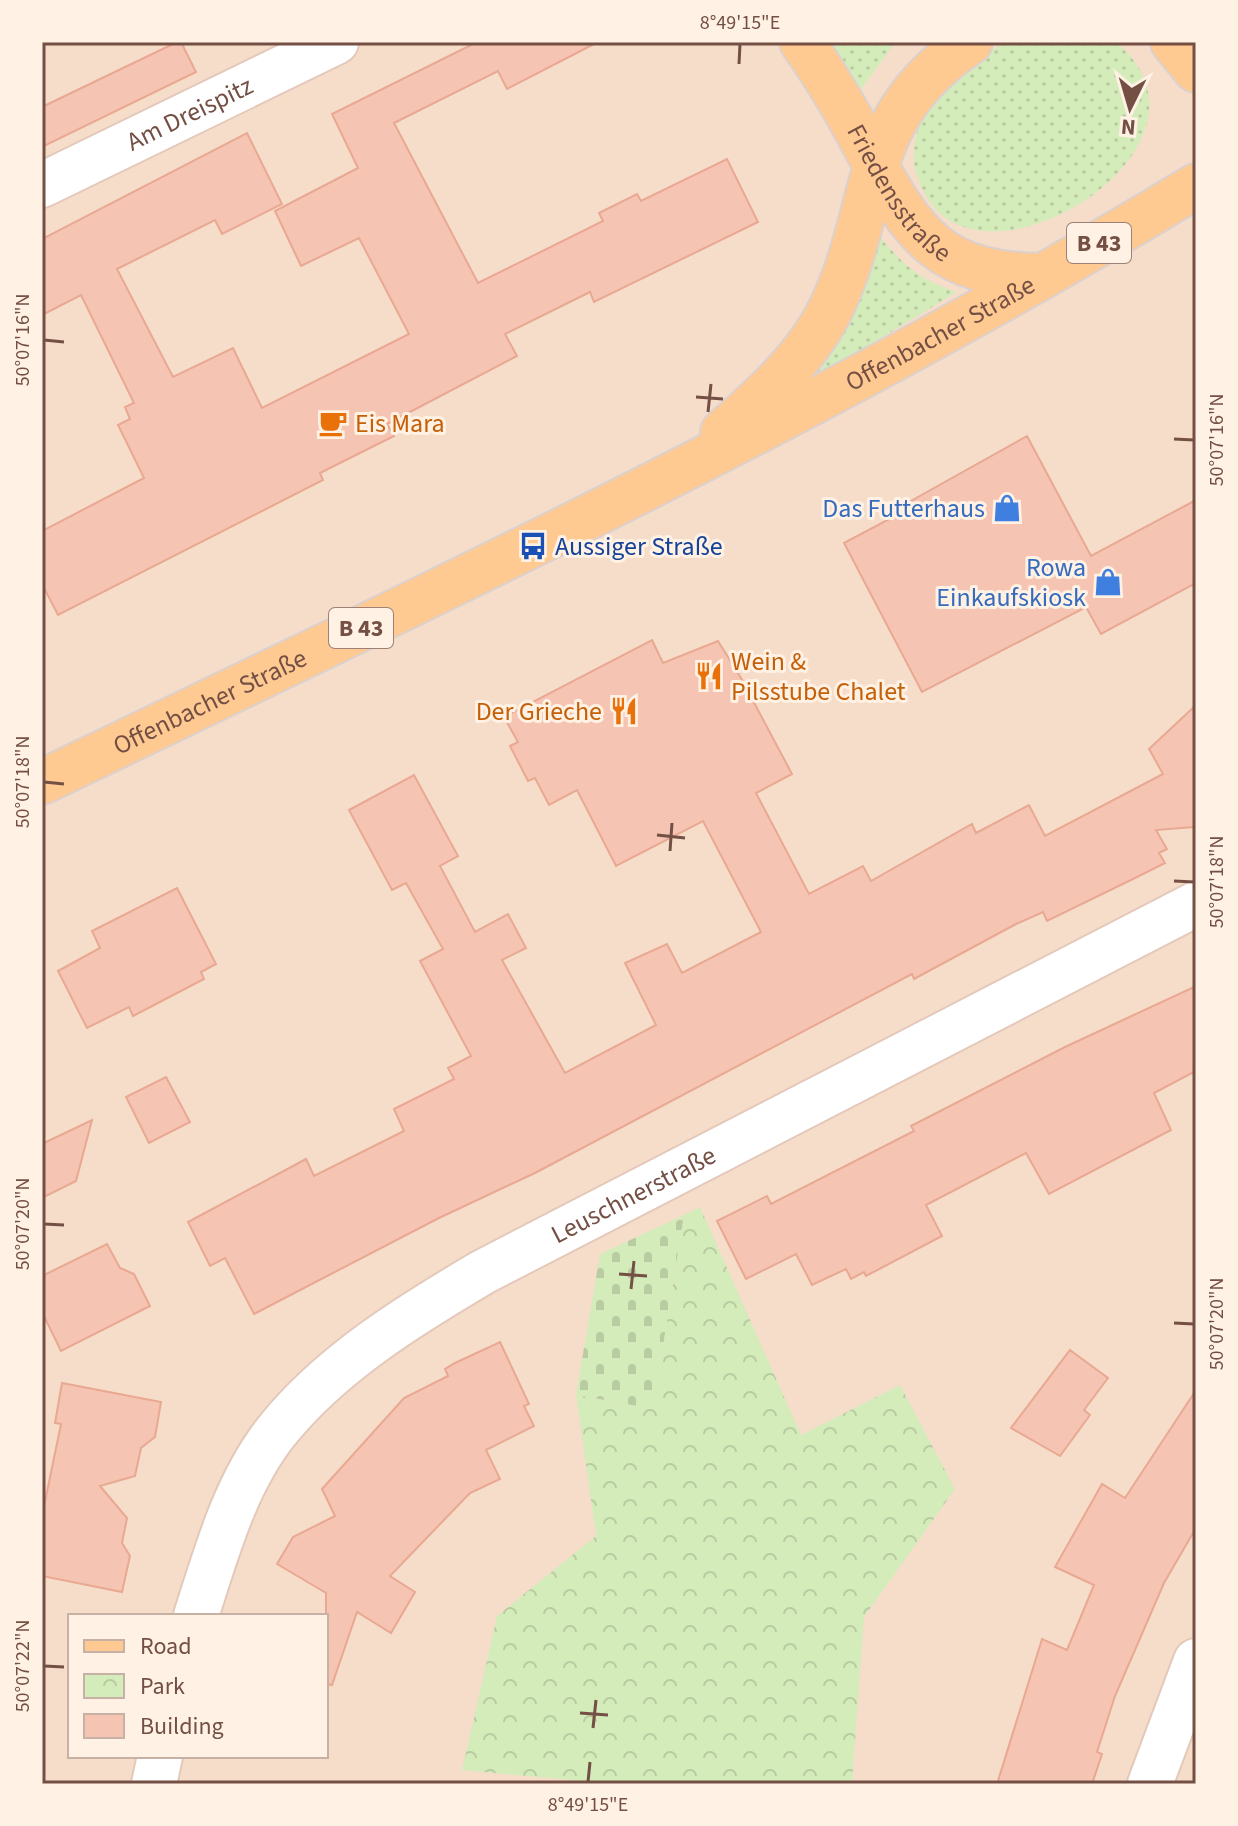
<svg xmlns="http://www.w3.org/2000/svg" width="1238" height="1826" viewBox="0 0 1238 1826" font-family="'Source Sans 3',sans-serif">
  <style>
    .residential { fill: #f6ddca; fill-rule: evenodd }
    .grass { fill: url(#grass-dots) }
    .cemetery { fill: url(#cemetery-stones) }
    .park { fill: url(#park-crowns) }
    .building { fill: #f5c4b2; stroke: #e9a891; stroke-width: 2 }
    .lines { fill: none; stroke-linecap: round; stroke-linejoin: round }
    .minor-casing { stroke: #e4c9bb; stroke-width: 48 }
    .major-casing { stroke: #dbd1ce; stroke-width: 48 }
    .minor { stroke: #fff; stroke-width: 44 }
    .major { stroke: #ffc992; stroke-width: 44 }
    .ticks { fill: none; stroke: #744f44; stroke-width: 3 }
    .labels { text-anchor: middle; stroke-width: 6; stroke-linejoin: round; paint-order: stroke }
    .shield { fill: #fff1e4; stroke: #9e8074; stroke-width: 2 }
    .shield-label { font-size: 24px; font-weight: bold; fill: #744f44 }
    .street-label { font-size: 26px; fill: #744f44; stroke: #fff1e4 }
    .food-label { font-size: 26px; fill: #c56008; stroke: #fff1e4; text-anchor: start }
    .shop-label { font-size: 26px; fill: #366cbe; stroke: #fff1e4; text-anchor: end }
    .transit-label { font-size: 26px; fill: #164399; stroke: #fff1e4; text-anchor: start }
    .neatline { fill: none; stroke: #744f44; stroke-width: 3 }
    .ticks-label { font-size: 20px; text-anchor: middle; fill: #744f44 }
  </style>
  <defs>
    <pattern id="grass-dots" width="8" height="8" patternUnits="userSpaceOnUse" patternTransform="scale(2)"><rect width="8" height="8" fill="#d4ebba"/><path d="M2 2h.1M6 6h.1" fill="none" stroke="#b9cba1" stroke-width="1.8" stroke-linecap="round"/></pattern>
    <pattern id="cemetery-stones" width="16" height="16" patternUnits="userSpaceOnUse" patternTransform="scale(2)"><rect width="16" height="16" fill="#d4ebba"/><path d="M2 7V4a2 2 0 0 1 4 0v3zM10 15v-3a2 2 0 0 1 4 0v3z" fill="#b9cba1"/></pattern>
    <pattern id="park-crowns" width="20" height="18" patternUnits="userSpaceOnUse" patternTransform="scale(2)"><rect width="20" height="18" fill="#d4ebba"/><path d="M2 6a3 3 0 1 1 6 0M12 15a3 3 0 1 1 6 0" fill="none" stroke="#b9cba1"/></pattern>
  </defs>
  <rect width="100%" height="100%" fill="#feecdc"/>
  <path class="residential" d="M 42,42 L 1196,42 L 1196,1784 L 42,1784 ZM 70,1616 L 326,1616 L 326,1756 L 70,1756 Z"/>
  <path class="grass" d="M 831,42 L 896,42 L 861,89 Z
    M 1007,42 L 1116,42 C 1238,144 990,299 928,199 C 918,182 912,168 914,148 C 919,99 966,63 1007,42 Z
    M 878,235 C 905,266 918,279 957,292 L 803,385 Z"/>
  <path class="cemetery" d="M 684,1215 L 653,1409 L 576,1395 L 600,1254 Z"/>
  <path class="park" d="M 700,1207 L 801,1435 L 900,1385 L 955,1489 L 864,1617 L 852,1784 L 615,1784 L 462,1770 L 497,1616 L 596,1536 L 576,1395 L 653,1409 L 684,1215 Z"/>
  <path class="building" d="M 177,42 L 181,42 L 196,72 L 42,147 L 42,107 Z
    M 477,42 L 598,42 L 507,89 L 498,71 L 394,123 L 478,283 L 603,221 L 599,213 L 637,194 L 641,201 L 727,159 L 758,222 L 594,302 L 590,292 L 505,334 L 517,356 L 387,424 L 394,436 L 320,473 L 323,480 L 58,615 L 42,584 L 42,531 L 144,478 L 118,425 L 130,419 L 125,407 L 134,403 L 81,295 L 42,315 L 42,239 L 247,133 L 282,204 L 222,234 L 215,220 L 117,269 L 173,377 L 233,348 L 262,408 L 409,334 L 359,238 L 301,266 L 275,211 L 358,168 L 332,114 Z
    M 1027,436 L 1091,556 L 1196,500 L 1196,583 L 1101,634 L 1086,607 L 922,692 L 844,543 L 912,507 L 909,502 Z
    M 652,640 L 663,663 L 718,641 L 741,678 L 792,774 L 756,793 L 809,894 L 863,866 L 871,881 L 972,824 L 976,833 L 1029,805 L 1045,836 L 1163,774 L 1149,749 L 1196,705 L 1196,831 L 1194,827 L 1156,830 L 1167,849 L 1159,853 L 1165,863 L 1133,879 L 1047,921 L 1043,912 L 1016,924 L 914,979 L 912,974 L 535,1173 L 439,1218 L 254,1314 L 225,1258 L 210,1266 L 188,1222 L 306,1159 L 314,1176 L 404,1131 L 394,1109 L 454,1079 L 448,1068 L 471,1056 L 420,961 L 443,949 L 406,883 L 392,890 L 349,810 L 414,775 L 458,856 L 440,866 L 475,932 L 508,914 L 526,948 L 502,960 L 565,1073 L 656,1025 L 625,963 L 667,944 L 682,973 L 761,932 L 703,821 L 616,866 L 577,790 L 549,805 L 535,778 L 528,781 L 510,746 L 518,742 L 504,717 Z
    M 177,888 L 216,964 L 201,972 L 204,979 L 133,1016 L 129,1007 L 87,1028 L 58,971 L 100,948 L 92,931 Z
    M 1196,986 L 1196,1071 L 1154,1093 L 1171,1130 L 1049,1194 L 1026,1153 L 926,1205 L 942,1236 L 866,1276 L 864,1272 L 851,1279 L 846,1269 L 812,1285 L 796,1254 L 746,1279 L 717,1221 L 767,1196 L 771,1204 L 914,1131 L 911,1126 L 1065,1047 Z
    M 166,1077 L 190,1122 L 149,1143 L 126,1097 Z
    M 92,1120 L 76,1181 L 42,1198 L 42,1144 Z
    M 107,1244 L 120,1268 L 134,1274 L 150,1306 L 61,1351 L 42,1312 L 42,1276 Z
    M 500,1342 L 529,1404 L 524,1406 L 534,1426 L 486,1450 L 500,1479 L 470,1493 L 390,1576 L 415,1592 L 391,1633 L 357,1612 L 332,1685 L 326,1684 L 326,1593 L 277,1564 L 293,1537 L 335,1516 L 322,1489 L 404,1398 L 448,1376 L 445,1369 L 455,1363 Z
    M 1070,1350 L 1108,1378 L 1084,1410 L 1090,1415 L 1060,1456 L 1011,1428 Z
    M 62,1383 L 161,1402 L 155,1437 L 141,1448 L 135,1476 L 100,1486 L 127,1518 L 122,1543 L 130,1556 L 122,1592 L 42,1576 L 42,1516 L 61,1424 L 55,1423 Z
    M 1196,1390 L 1196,1528 L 1164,1583 L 1115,1696 L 1097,1752 L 1102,1754 L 1092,1784 L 997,1784 L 1042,1639 L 1067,1650 L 1094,1585 L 1055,1567 L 1102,1484 L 1125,1498 Z"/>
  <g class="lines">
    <defs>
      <g id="minor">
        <path id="s1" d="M 42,185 L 336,42"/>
        <path id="s2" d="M 196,1616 C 216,1554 235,1484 276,1432 C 330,1364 410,1315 483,1272 L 1196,904"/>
        <path d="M 154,1784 L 160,1756"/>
        <path d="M 1150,1784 L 1196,1661"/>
      </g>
      <g id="major">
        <path id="s3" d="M 802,42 C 828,78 849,115 869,153 C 914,237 941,275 1043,276"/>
        <path d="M 1173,42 L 1196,70"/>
        <path d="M 723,432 C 765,395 809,356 833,304 C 881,199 858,117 970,42"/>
        <path id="s4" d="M 42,782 C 432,594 826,411 1196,186"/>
      </g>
    </defs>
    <use href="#minor" class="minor-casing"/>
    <use href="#major" class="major-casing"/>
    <use href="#minor" class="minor"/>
    <use href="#major" class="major"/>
  </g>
  <path class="ticks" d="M 739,64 L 740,44M 44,340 L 64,342M 696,397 L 723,399M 708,412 L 711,384M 1174,439 L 1194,440M 44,782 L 64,784M 657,835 L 685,838M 670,851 L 672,823M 1174,881 L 1194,882M 44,1224 L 64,1225M 619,1274 L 647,1276M 631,1289 L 634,1261M 1174,1323 L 1194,1324M 44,1666 L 64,1667M 580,1713 L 608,1715M 593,1728 L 596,1700M 588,1782 L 590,1762"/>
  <defs>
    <symbol id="cafe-bare" viewBox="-9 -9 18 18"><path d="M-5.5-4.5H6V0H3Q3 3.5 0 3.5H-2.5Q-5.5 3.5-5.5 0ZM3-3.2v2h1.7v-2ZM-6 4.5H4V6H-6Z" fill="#e8710a" stroke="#fff1e4" stroke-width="2.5" paint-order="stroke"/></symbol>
    <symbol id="shop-bare" viewBox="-9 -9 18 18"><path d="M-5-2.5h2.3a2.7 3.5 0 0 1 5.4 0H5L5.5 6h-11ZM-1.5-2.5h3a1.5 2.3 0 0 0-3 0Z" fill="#3f7fe0" stroke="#fff1e4" stroke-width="2.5" paint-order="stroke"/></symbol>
    <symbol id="bus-bare" viewBox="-9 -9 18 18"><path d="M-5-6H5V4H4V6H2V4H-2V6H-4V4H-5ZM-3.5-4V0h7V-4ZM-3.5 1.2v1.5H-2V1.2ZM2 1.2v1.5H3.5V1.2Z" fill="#1a4fb4" stroke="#fff1e4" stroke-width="2.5" paint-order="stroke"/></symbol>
    <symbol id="restaurant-bare" viewBox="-9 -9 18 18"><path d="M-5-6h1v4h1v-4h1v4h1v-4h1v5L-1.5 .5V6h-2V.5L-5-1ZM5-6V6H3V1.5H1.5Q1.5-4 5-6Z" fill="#e8710a" stroke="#fff1e4" stroke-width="2.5" paint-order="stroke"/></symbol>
  </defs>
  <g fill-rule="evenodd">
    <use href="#cafe-bare" x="313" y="403" width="40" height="40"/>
    <use href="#shop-bare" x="987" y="488" width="40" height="40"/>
    <use href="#bus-bare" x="513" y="526" width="40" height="40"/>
    <use href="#shop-bare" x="1088" y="562" width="40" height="40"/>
    <use href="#restaurant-bare" x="689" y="656" width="40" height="40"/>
    <use href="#restaurant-bare" x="604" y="691" width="40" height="40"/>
  </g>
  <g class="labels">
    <g class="shield">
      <rect x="1067" y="223" width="64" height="40" rx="6"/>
      <rect x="329" y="608" width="64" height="40" rx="6"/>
    </g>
    <g class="shield-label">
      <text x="1099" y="251">B 43</text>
      <text x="361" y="636">B 43</text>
    </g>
    <g class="street-label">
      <text dy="9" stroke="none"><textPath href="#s1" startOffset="164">Am Dreispitz</textPath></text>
      <text dy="9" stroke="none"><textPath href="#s3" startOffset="180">Friedensstraße</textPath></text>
      <text dy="9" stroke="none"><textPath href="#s4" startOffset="1004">Offenbacher Straße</textPath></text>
      <text dy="9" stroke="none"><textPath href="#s4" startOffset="186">Offenbacher Straße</textPath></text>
      <text dy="9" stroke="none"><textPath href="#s2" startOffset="634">Leuschnerstraße</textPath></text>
    </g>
    <g class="food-label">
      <text x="355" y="432">Eis Mara</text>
      <text x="731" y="670">Wein &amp;<tspan x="731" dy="30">Pilsstube Chalet</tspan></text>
      <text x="602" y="720" text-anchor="end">Der Grieche</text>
    </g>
    <g class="shop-label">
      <text x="985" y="517">Das Futterhaus</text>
      <text x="1086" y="576">Rowa<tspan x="1086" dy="30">Einkaufskiosk</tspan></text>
    </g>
    <g class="transit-label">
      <text x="555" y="555">Aussiger Straße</text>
    </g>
  </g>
  <rect width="1238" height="1826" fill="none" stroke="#fff1e4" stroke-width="88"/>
  <rect x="68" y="1614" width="260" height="144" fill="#fff1e4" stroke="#c7b0a4" stroke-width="2"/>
  <rect x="84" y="1640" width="40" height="12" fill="#ffc992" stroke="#c7b0a4" stroke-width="2"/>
  <text x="140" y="1654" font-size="24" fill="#744f44">Road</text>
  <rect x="84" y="1674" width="40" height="24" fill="url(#park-crowns)" stroke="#c7b0a4" stroke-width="2"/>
  <text x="140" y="1694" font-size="24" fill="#744f44">Park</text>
  <rect x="84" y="1714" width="40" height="24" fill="#f5c4b2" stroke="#c7b0a4" stroke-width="2"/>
  <text x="140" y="1734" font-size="24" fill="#744f44">Building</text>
  <g transform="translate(1130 108) rotate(185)" stroke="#fff1e4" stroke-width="6" paint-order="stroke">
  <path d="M0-6L14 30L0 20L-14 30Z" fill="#744f44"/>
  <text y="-12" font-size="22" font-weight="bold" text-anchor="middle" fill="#744f44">N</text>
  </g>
  <rect x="44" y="44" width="1150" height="1738" class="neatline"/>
  <g class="ticks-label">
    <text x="740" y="29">8°49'15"E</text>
    <text transform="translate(22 340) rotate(-90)" y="7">50°07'16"N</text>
    <text transform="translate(1216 440) rotate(-90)" y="7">50°07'16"N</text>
    <text transform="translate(22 782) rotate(-90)" y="7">50°07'18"N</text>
    <text transform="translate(1216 882) rotate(-90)" y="7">50°07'18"N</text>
    <text transform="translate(22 1224) rotate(-90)" y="7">50°07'20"N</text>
    <text transform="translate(1216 1324) rotate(-90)" y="7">50°07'20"N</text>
    <text transform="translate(22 1666) rotate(-90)" y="7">50°07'22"N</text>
    <text x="588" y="1811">8°49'15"E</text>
  </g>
</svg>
